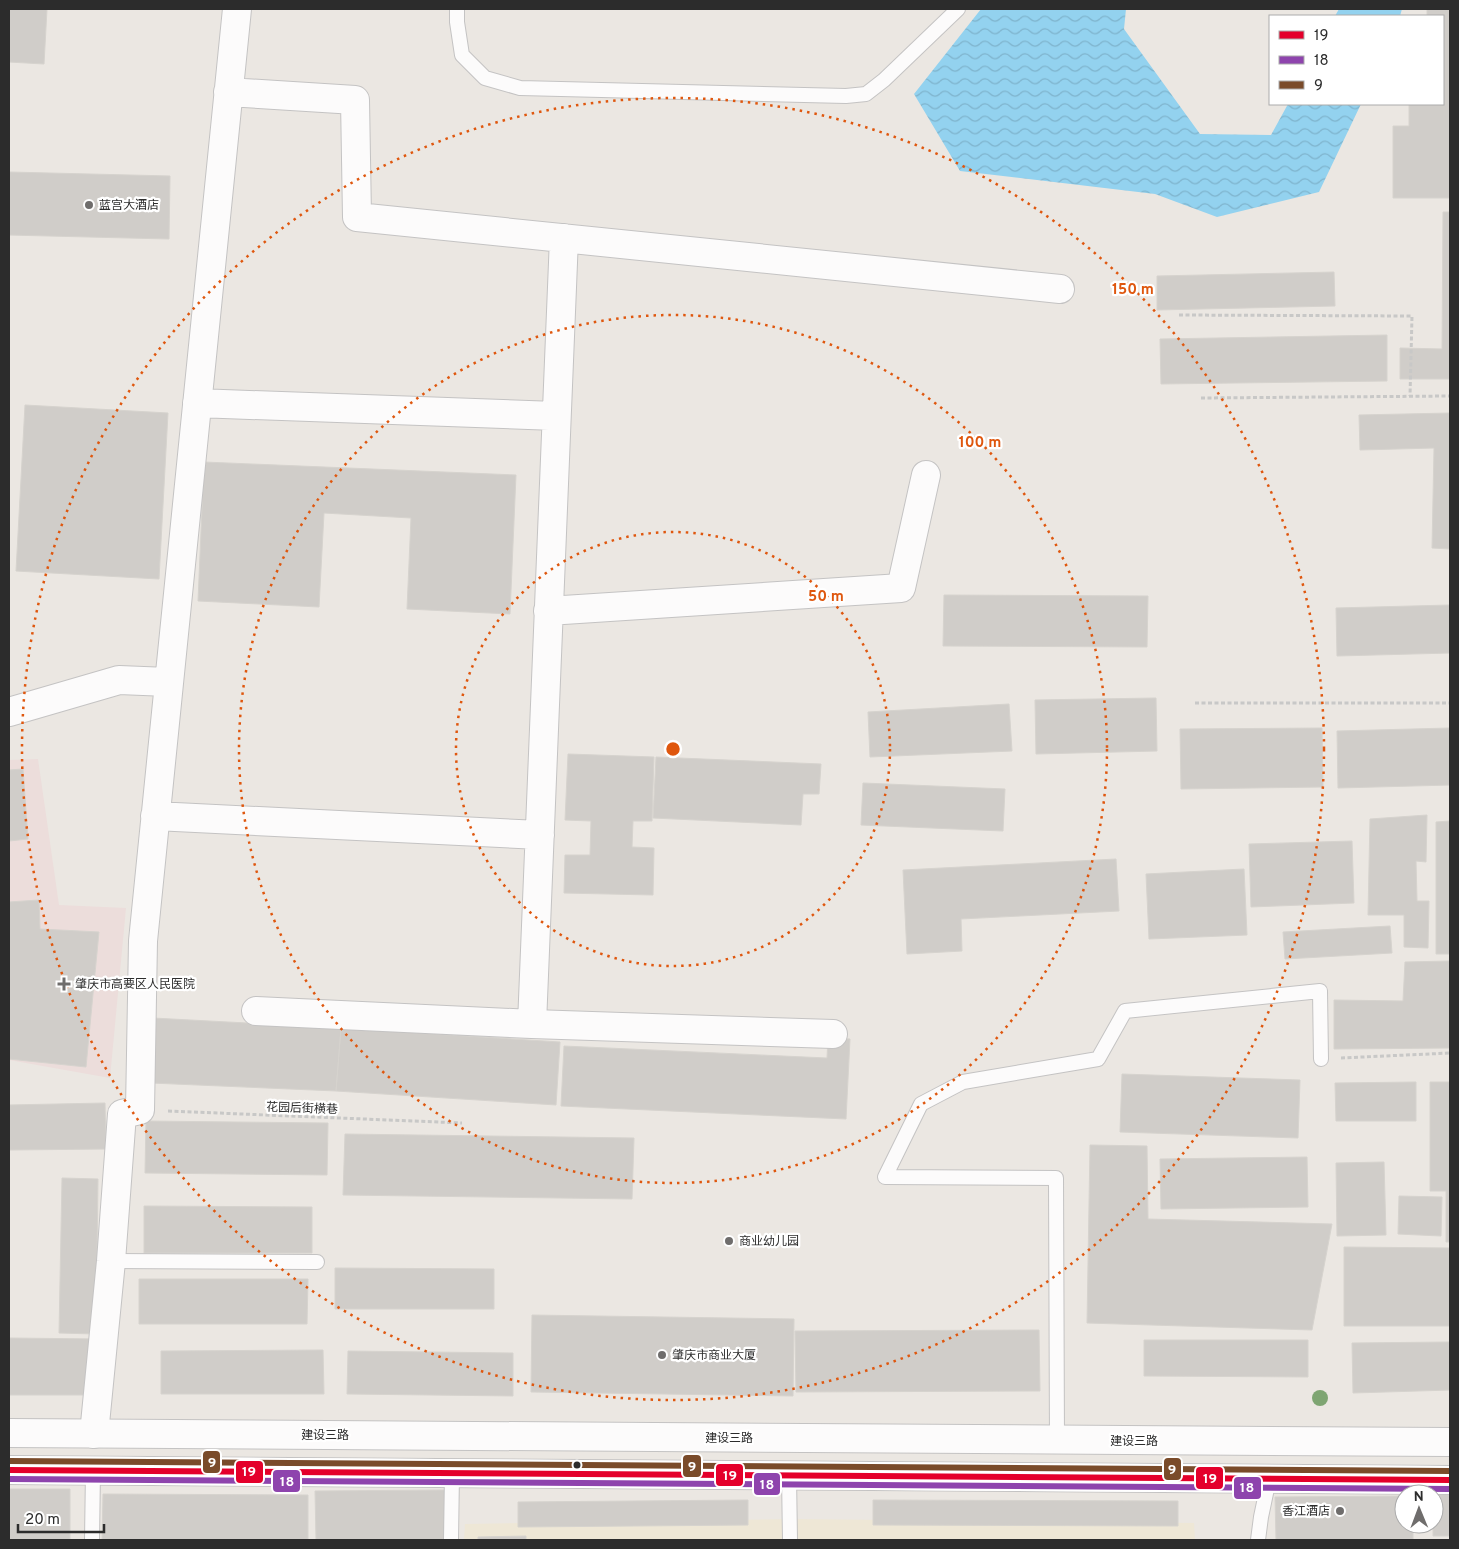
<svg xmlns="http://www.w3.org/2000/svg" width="1459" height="1549" viewBox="0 0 1459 1549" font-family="Overpass,'Noto Sans SC',sans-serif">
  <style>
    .education { fill: #eee7d6 }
    .medical { fill: #ecdddb }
    .water { fill: url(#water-waves) }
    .building { fill: #d0cdc9; stroke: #d6d3ce }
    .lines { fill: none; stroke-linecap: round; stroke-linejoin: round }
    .lane-casing { stroke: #c4c3c3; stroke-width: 16 }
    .street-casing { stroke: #c4c3c3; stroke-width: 30 }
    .secondary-casing { stroke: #c4c3c3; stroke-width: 30 }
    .path { stroke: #c8c8c7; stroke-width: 3; stroke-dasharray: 4 2.5; stroke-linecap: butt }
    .lane { stroke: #fcfbfb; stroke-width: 14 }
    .street { stroke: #fcfbfb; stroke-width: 28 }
    .secondary { stroke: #fcfbfb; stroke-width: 28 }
    .bus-1-casing { stroke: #fff; stroke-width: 10 }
    .bus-2-casing { stroke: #fff; stroke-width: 10 }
    .bus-3-casing { stroke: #fff; stroke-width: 10 }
    .bus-1 { stroke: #e4002b; stroke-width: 6 }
    .bus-2 { stroke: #8e44ad; stroke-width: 6 }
    .bus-3 { stroke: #7a4b2a; stroke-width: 6 }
    .tree { fill: #7ea572 }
    .ring { fill: none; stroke: #df570e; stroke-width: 2.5; stroke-dasharray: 2.5 5 }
    .poi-dot { fill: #6f6d6c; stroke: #fff; stroke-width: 2 }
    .bus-dot { fill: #2c2c2c; stroke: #fff; stroke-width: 2 }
    .labels { text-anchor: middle; stroke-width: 4.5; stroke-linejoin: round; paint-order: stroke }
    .poi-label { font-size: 12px; fill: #2c2c2c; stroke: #fff; text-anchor: start }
    .street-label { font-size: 12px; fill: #2c2c2c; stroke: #fff }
    .centre { fill: #df570e; stroke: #fff; stroke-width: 2.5 }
    .ring-label { font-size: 15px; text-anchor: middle; font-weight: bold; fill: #df570e; stroke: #fff; stroke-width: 4.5; stroke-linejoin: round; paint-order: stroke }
    .line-badge { stroke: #fff; stroke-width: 2 }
    .badge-label { font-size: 14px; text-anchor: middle; font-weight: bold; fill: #fff }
  </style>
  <defs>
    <pattern id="water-waves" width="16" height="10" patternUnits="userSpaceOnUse" patternTransform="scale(1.25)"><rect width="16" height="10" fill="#93d2ef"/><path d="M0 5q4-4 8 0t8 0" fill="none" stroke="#7fb4cd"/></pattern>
  </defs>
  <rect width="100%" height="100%" fill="#ebe7e2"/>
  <path class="education" d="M 790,1519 L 1194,1523 L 1195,1540 L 464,1540 L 465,1524 Z"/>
  <path class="medical" d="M 38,759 L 59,905 L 126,908 L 110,1078 L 9,1060 L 9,760 Z"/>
  <path class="water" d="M 981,9 L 1126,9 L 1124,29 L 1200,134 L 1271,135 L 1288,104 L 1361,104 L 1319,192 L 1217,217 L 1155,194 L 960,171 L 914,94 Z
    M 1339,9 L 1402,9 L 1400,16 L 1335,16 Z"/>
  <path class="building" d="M 9,9 L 47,9 L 44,64 L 9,62 Z
    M 1427,9 L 1450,9 L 1450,198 L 1393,198 L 1393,126 L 1409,126 L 1409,104 L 1443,104 L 1443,16 L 1427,16 Z
    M 9,172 L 170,176 L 169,239 L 9,235 Z
    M 1443,212 L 1450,212 L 1450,379 L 1400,379 L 1400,348 L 1442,349 Z
    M 1334,272 L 1335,306 L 1157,310 L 1157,276 Z
    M 1387,335 L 1387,381 L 1161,384 L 1160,339 Z
    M 25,405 L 168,413 L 159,579 L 16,571 Z
    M 1450,413 L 1450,549 L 1432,548 L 1434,448 L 1360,450 L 1359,415 Z
    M 204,462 L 516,475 L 510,614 L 407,609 L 411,518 L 324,513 L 319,607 L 198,601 Z
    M 944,595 L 1148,596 L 1147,647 L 943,646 Z
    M 1450,605 L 1450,653 L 1337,656 L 1336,608 Z
    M 1156,698 L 1157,751 L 1036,754 L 1035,700 Z
    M 1009,704 L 1012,751 L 870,757 L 868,712 Z
    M 1322,728 L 1323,787 L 1181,789 L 1180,729 Z
    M 1450,728 L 1450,785 L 1338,788 L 1337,731 Z
    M 568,754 L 654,757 L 652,821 L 633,821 L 632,847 L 654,848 L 653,895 L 564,893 L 565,855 L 590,855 L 591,821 L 565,820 Z
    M 656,757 L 821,764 L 819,794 L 803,794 L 801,825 L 653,818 Z
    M 23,769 L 28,839 L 9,841 L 9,770 Z
    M 863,783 L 1005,789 L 1003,831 L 861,825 Z
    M 1427,815 L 1426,862 L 1416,861 L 1417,901 L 1429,901 L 1428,948 L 1404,947 L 1404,915 L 1368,915 L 1370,819 Z
    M 1450,821 L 1450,954 L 1436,954 L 1436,822 Z
    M 1352,841 L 1354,903 L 1251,907 L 1249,844 Z
    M 1116,859 L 1119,911 L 961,919 L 962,951 L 907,954 L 903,870 Z
    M 1244,869 L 1247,935 L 1149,939 L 1146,874 Z
    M 39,900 L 40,929 L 99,932 L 86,1067 L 9,1059 L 9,902 Z
    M 1390,926 L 1392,953 L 1285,959 L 1283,932 Z
    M 1450,961 L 1450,1048 L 1334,1049 L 1334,1000 L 1403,1001 L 1405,962 Z
    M 153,1018 L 341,1028 L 336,1091 L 151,1083 Z
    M 341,1028 L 560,1042 L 556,1105 L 336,1091 Z
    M 828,1038 L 850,1039 L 846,1119 L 561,1106 L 564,1046 L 827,1058 Z
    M 1122,1074 L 1300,1080 L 1298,1138 L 1120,1132 Z
    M 1416,1082 L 1416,1121 L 1336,1121 L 1335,1083 Z
    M 1430,1082 L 1450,1082 L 1450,1242 L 1446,1242 L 1446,1191 L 1430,1191 Z
    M 105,1103 L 106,1149 L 9,1150 L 9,1105 Z
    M 146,1121 L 328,1123 L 327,1175 L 145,1173 Z
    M 345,1134 L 634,1138 L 632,1199 L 343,1195 Z
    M 1090,1145 L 1147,1146 L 1148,1219 L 1332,1224 L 1312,1330 L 1087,1323 Z
    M 1307,1157 L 1308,1207 L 1161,1209 L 1160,1159 Z
    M 1384,1162 L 1386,1235 L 1337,1236 L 1336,1163 Z
    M 62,1178 L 98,1179 L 96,1334 L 59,1333 Z
    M 1399,1196 L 1442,1197 L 1441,1236 L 1398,1234 Z
    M 144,1206 L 312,1207 L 312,1253 L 144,1253 Z
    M 1344,1247 L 1450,1248 L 1450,1326 L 1344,1326 Z
    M 335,1268 L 494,1269 L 494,1309 L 335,1309 Z
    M 139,1279 L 308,1279 L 307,1324 L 139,1324 Z
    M 532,1315 L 794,1319 L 793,1396 L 531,1392 Z
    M 1039,1330 L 1040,1391 L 796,1392 L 795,1331 Z
    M 9,1338 L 98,1339 L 97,1395 L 9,1395 Z
    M 1144,1340 L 1308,1340 L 1308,1377 L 1144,1376 Z
    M 1450,1342 L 1450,1390 L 1353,1393 L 1352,1343 Z
    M 323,1350 L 324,1394 L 161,1394 L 161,1351 Z
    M 348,1351 L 513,1353 L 513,1396 L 347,1394 Z
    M 9,1489 L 70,1489 L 70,1540 L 9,1540 Z
    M 445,1490 L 445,1540 L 316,1540 L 315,1491 Z
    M 1433,1493 L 1450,1493 L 1450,1536 L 1433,1536 Z
    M 103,1494 L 308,1495 L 308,1540 L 102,1540 Z
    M 1404,1496 L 1404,1524 L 1413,1524 L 1413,1539 L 1276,1540 L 1275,1497 Z
    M 748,1500 L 748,1525 L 518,1527 L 518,1502 Z
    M 873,1500 L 1178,1501 L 1178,1526 L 873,1525 Z
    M 526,1536 L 526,1540 L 478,1540 L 478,1537 Z"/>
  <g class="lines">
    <defs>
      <path id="lane" d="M 457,9 L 457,22 L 462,55 L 485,78 L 520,88 L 846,96 L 866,94 L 884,80 L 958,9
        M 111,1261 L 317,1262
        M 1057,1441 L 1056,1178 L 885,1177 L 921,1104 L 963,1082 L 1098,1059 L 1125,1011 L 1320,991 L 1321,1059
        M 789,1476 L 790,1540
        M 92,1540 L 93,1471
        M 451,1540 L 452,1474
        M 1258,1540 L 1261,1517 L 1269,1479"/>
      <path id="street" d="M 228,92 L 355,100 L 357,217 L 1060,289
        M 197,403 L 556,416
        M 548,611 L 901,588 L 926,475
        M 9,712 L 119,680 L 168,682
        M 155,816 L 540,835
        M 256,1011 L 532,1024 L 833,1034
        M 532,1024 L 564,238
        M 94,1434 L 111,1261 L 122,1114 L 140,1110 L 143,941 L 237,9"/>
      <path id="secondary" d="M 9,1433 L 1450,1442
        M 9,1470 L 1450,1480"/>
    </defs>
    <use href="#lane" class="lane-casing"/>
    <use href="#street" class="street-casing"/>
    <use href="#secondary" class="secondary-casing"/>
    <path class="path" d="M 1179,315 L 1412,316 L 1410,396
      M 1201,398 L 1450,396
      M 1195,703 L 1450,703
      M 1341,1058 L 1450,1053
      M 168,1111 L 462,1123"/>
    <use href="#lane" class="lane"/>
    <use href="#street" class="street"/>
    <use href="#secondary" class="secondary"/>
    <defs>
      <path id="bus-1" d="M 9,1470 L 1450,1480"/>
      <path id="bus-2" d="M 9,1479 L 1450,1489"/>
      <path id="bus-3" d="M 9,1461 L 1450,1471"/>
    </defs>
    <use href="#bus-1" class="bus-1-casing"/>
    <use href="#bus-2" class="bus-2-casing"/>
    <use href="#bus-3" class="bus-3-casing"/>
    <use href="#bus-1" class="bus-1"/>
    <use href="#bus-2" class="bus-2"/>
    <use href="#bus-3" class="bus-3"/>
  </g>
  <circle class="tree" cx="1320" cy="1398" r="8"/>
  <g class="ring">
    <circle cx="673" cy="749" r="217"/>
    <circle cx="673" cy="749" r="434"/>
    <circle cx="673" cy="749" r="651"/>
  </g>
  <g class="poi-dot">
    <circle cx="89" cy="205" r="5"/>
    <path d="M61.5 976.5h5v5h5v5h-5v5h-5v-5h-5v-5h5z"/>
    <circle cx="729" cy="1241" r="5"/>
    <circle cx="662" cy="1355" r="5"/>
    <circle cx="1340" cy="1511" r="5"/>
  </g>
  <circle class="bus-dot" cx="577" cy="1465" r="4.5"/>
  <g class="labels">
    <g class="poi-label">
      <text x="99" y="209">蓝宫大酒店</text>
      <text x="75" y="988">肇庆市高要区人民医院</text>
      <text x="739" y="1245">商业幼儿园</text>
      <text x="672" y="1359">肇庆市商业大厦</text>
      <text x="1330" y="1515" text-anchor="end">香江酒店</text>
    </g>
    <g class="street-label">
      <text transform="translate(302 1108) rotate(2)" y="4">花园后街横巷</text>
      <text x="325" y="1439">建设三路</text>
      <text x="729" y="1442">建设三路</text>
      <text x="1134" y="1445">建设三路</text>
    </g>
  </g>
  <circle cx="673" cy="749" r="8" class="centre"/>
  <g class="ring-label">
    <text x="1133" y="294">150 m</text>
    <text x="980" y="447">100 m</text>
    <text x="826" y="601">50 m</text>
  </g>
  <g class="line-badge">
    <rect x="202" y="1450" width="19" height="24" rx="5" fill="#7a4b2a"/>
    <rect x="682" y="1454" width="20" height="24" rx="5" fill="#7a4b2a"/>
    <rect x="1163" y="1457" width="19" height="24" rx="5" fill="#7a4b2a"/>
    <rect x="235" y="1460" width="29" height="24" rx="5" fill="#e4002b"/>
    <rect x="715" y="1463" width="29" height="24" rx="5" fill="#e4002b"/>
    <rect x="1195" y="1466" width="29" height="24" rx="5" fill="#e4002b"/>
    <rect x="272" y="1469" width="29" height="24" rx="5" fill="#8e44ad"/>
    <rect x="753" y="1472" width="28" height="24" rx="5" fill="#8e44ad"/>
    <rect x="1233" y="1476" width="29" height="24" rx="5" fill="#8e44ad"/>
  </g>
  <g class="badge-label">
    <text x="212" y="1467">9</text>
    <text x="692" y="1471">9</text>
    <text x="1172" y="1474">9</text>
    <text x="249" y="1476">19</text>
    <text x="730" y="1480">19</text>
    <text x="1210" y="1483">19</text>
    <text x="287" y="1486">18</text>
    <text x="767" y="1489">18</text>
    <text x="1247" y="1492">18</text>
  </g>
  <rect width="1459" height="1549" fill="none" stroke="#2c2c2c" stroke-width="20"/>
  <rect x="1269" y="15" width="175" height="90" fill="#ffffff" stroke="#ababab"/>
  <rect x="1279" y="31" width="25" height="8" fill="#e4002b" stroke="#ababab"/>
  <text x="1314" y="40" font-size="15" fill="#2c2c2c">19</text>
  <rect x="1279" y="56" width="25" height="8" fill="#8e44ad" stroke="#ababab"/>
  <text x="1314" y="65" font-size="15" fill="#2c2c2c">18</text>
  <rect x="1279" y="81" width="25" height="8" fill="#7a4b2a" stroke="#ababab"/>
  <text x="1314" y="90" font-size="15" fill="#2c2c2c">9</text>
  <g transform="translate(1419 1509) rotate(359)"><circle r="24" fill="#ffffff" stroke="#ababab"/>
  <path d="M0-4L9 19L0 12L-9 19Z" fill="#6f6d6c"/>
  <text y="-8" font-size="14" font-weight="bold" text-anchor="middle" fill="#2c2c2c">N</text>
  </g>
  <path d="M18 1524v8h86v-8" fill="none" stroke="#2c2c2c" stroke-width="2.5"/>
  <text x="25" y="1524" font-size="15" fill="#2c2c2c" stroke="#ffffff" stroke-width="4" paint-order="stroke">20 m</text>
</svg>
